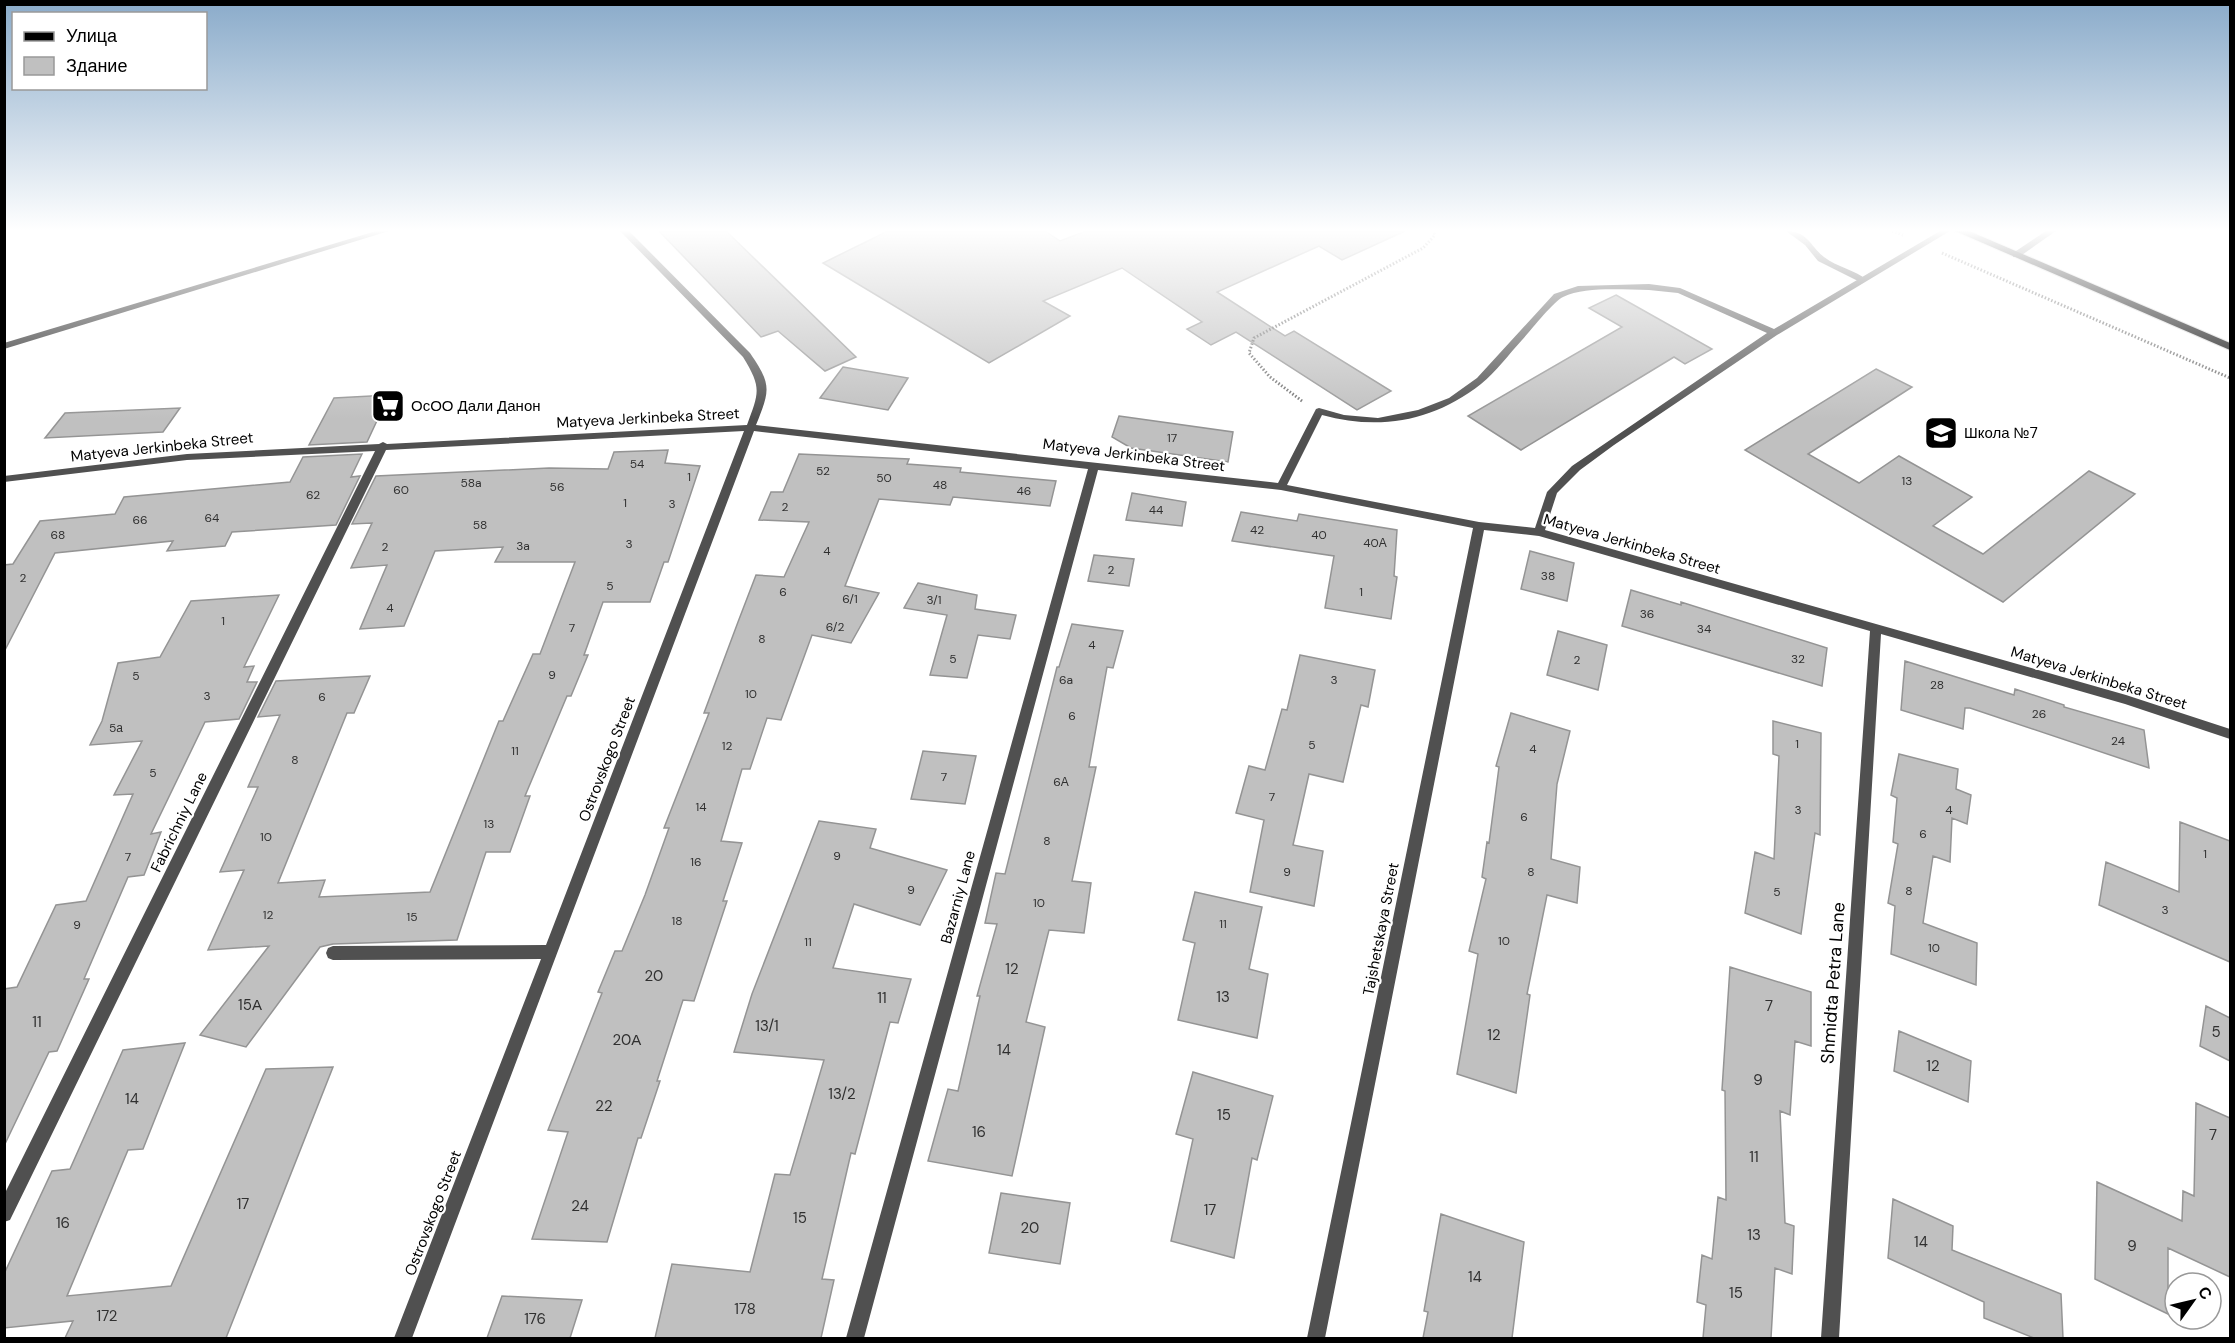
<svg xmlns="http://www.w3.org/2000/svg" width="2235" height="1343" viewBox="0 0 2235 1343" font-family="'DM Sans',sans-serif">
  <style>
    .building { fill: #c0c0c0; stroke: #949494; stroke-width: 1.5 }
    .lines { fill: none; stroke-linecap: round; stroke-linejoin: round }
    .primary-casing { stroke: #dbdbdb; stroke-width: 2 }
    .path { stroke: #727272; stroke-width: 3; stroke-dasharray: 1.5 2; stroke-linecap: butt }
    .lane { fill: #505050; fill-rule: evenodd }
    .street { fill: #505050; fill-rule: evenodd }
    .secondary { fill: #1d1d1d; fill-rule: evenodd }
    .primary { fill: #000; fill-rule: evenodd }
    .labels { text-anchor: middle; stroke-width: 4.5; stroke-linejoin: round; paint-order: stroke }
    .number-label { font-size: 12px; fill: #303030 }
    .poi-label { font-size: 15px; fill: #000; stroke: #fff; text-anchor: start }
    .street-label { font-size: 15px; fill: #000; stroke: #fff }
    .near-number-label { font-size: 15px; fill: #303030 }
    .near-street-label { font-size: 18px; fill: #000; stroke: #fff }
  </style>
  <rect width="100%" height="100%" fill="#fff"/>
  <path class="building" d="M 659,231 L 726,231 L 856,357 L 825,371 L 778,331 L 761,337 Z
    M 888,231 L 1045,231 L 1060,241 L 1086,231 L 1405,231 L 1342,260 L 1319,246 L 1217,292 L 1285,336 L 1294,331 L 1391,391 L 1357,410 L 1236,332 L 1211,345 L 1187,329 L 1202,322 L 1122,268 L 1043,301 L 1070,316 L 989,363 L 823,263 Z
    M 1616,295 L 1712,349 L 1685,364 L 1674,357 L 1521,450 L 1468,416 L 1622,327 L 1589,308 Z
    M 843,367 L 908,378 L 888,410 L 820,398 Z
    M 1876,369 L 1912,387 L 1808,454 L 1859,483 L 1899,456 L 1972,497 L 1933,526 L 1983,554 L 2089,471 L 2135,494 L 2003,602 L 1745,450 Z
    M 389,395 L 367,442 L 309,445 L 334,398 Z
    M 180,408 L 163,432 L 45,438 L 65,413 Z
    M 1119,416 L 1233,432 L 1228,462 L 1131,448 L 1112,437 Z
    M 668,450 L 665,463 L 700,466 L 668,562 L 664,562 L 650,602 L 603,602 L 584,655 L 588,655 L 571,696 L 567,696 L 525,796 L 530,796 L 510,852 L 486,852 L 457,940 L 333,944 L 320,947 L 246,1047 L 200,1035 L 269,946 L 208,950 L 244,870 L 220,872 L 258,787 L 248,787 L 280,715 L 258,717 L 276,681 L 370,676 L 354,713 L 347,713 L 278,883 L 325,880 L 319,897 L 430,892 L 499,721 L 503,721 L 533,654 L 540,654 L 575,562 L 495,562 L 503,547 L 435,551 L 404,626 L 360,629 L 387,565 L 351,568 L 372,523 L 352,524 L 376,476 L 549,468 L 608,469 L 614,452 Z
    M 362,454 L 351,477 L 360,476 L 336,525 L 232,532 L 225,546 L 167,551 L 173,541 L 55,553 L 4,652 L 4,565 L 13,564 L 40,521 L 115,514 L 124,497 L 290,482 L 303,457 Z
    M 799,454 L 909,459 L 907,464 L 961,468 L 960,472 L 1056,481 L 1050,506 L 953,497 L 950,505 L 879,499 L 845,586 L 879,593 L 851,643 L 812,635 L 781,720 L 767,718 L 750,769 L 742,769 L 721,841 L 742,843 L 723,901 L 727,901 L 694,1001 L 683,1000 L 657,1081 L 660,1081 L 641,1138 L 638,1138 L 607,1242 L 532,1239 L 568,1132 L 548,1130 L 602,993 L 598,992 L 615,951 L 622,951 L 645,895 L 669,828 L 664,828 L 709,713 L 704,713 L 738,622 L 756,575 L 784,577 L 809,522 L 759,520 L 771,492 L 783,492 Z
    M 1132,493 L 1186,502 L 1182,526 L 1126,520 Z
    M 1241,512 L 1297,521 L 1299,514 L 1397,530 L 1394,576 L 1397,577 L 1391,619 L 1325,608 L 1334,556 L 1232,541 Z
    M 1530,551 L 1574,563 L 1567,601 L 1521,589 Z
    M 1094,555 L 1134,559 L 1129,586 L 1088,581 Z
    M 918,583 L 977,595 L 975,609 L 1016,615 L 1010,639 L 978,635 L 967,678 L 930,675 L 947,615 L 904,608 Z
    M 1631,590 L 1681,605 L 1681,602 L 1827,648 L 1822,686 L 1622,626 Z
    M 279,595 L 244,667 L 254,666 L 247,682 L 257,682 L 239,719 L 205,722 L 151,834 L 161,832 L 144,875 L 128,877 L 84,979 L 89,979 L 57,1051 L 49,1052 L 4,1146 L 4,989 L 17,987 L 56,905 L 86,901 L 133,794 L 114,795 L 142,741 L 90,745 L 102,721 L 118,663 L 160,657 L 191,601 Z
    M 1072,624 L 1123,631 L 1113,668 L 1107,667 L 1089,767 L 1096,767 L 1072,881 L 1091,883 L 1084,933 L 1049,930 L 1026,1022 L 1045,1027 L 1012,1176 L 928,1161 L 948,1089 L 958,1091 L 980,996 L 977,996 L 997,924 L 985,923 L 996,873 L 1005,874 L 1057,667 L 1059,667 Z
    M 1558,631 L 1607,645 L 1598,690 L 1547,675 Z
    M 1300,655 L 1375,670 L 1368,707 L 1361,705 L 1343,782 L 1309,774 L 1293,845 L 1323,851 L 1314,906 L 1250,892 L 1264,820 L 1236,813 L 1249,766 L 1265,770 L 1282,709 L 1287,710 Z
    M 1905,661 L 2014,695 L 2015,689 L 2064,705 L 2064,707 L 2144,730 L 2149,768 L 1970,708 L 1965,708 L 1963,729 L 1901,710 Z
    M 1511,713 L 1570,731 L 1557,784 L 1551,859 L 1580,867 L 1577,903 L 1547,895 L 1527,994 L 1530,995 L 1516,1093 L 1457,1074 L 1478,954 L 1469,951 L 1486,879 L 1482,877 L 1487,842 L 1489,843 L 1499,767 L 1496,766 Z
    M 1773,721 L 1821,733 L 1820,835 L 1815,833 L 1801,934 L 1745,913 L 1755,852 L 1774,859 L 1779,756 L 1773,754 Z
    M 923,751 L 976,756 L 965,804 L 911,799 Z
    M 1899,754 L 1958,769 L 1956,789 L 1971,795 L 1967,824 L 1952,818 L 1950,862 L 1933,856 L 1923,923 L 1977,943 L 1976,985 L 1891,954 L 1895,906 L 1888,903 L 1898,844 L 1893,842 L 1897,798 L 1891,795 Z
    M 819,821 L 876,829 L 870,848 L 947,870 L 920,925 L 854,904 L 833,968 L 911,979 L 898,1023 L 890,1022 L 855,1154 L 851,1153 L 822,1279 L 834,1280 L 821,1338 L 655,1338 L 672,1264 L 750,1272 L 775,1174 L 790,1175 L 824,1060 L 734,1052 L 752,994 Z
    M 2180,822 L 2230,841 L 2230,962 L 2099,905 L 2106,862 L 2179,892 Z
    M 1195,892 L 1262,907 L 1249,969 L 1268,974 L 1257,1038 L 1178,1020 L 1195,943 L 1183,940 Z
    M 1730,967 L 1811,992 L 1811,1046 L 1795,1041 L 1790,1115 L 1780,1111 L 1785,1223 L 1794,1226 L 1792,1274 L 1775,1268 L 1771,1338 L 1703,1338 L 1706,1305 L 1697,1302 L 1702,1255 L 1712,1259 L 1718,1197 L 1726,1200 L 1725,1091 L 1722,1090 Z
    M 2206,1006 L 2230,1018 L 2230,1061 L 2200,1046 Z
    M 1899,1031 L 1971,1061 L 1968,1102 L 1894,1071 Z
    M 185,1043 L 143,1149 L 128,1150 L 67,1296 L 171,1286 L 266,1069 L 333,1067 L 226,1338 L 65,1338 L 73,1321 L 4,1328 L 4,1274 L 52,1171 L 70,1169 L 123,1050 Z
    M 1193,1072 L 1273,1096 L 1257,1160 L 1252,1158 L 1234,1258 L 1171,1241 L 1193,1139 L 1176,1134 Z
    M 2196,1103 L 2230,1118 L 2230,1277 L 2168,1248 L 2168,1314 L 2095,1279 L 2097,1182 L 2182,1221 L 2183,1191 L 2194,1196 Z
    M 1001,1193 L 1070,1203 L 1060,1264 L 989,1253 Z
    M 1893,1199 L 1953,1226 L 1952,1250 L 2061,1294 L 2063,1338 L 2034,1338 L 1984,1318 L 1984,1302 L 1888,1258 Z
    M 1441,1214 L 1524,1242 L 1512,1338 L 1423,1338 L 1428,1312 L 1424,1311 Z
    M 502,1296 L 582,1300 L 570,1338 L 487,1338 Z"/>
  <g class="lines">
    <defs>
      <path id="primary" d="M 1955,231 L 1969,231 L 2230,343 L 2230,350 Z"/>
    </defs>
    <use href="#primary" class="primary-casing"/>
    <path class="path" d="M 1892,231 L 1903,235
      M 1942,253 L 2230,378
      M 1302,401 L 1270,377 L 1249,353 L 1254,338 L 1423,248 L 1435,235 L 1433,231"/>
    <path class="lane" d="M 1786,231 C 1808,231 1810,246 1824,257 C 1837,267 1855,270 1867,280 L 1860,282 L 1818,261 L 1805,245 Z
      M 2046,231 L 2056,231 L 2019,257 L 2013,257 L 2013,253 Z"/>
    <path class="street" d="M 620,231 L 629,231 L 750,353 C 772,385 770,390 756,425 L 1278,483 L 1316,409 L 1319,408 L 1344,415 L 1378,418 L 1418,410 L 1449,398 L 1477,378 L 1554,294 L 1578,286 L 1649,284 L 1680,288 L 1774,329 L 1940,231 L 1950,231 L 1777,335 L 1614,445 L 1580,470 L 1557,493 L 1545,530 L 2126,695 L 2230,729 L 2230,739 L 2125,704 L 1881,634 L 1839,1338 L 1821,1338 L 1870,631 L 1539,536 L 1484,530 L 1325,1338 L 1307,1338 L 1473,528 L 1281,490 L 1098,470 L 864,1338 L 846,1338 L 1088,469 L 754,431 L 412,1338 L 394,1338 L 541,959 L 333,960 L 328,958 L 326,953 L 328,948 L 333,946 L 546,945 L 744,431 L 386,450 L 10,1220 L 4,1222 L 4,1195 L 375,451 L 187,460 L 4,482 L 4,476 L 187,454 L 379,444 L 383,442 L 387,444 L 747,425 C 759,392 762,388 743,357 ZM 1649,290 L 1678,293 L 1767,333 L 1572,466 L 1547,492 L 1535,528 L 1479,522 L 1287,485 L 1322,415 C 1380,431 1434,421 1481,384 C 1496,372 1509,354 1522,340 C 1531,330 1553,302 1563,297 C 1586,286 1623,290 1649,290 Z"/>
    <path class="secondary" d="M 376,231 L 389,231 L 4,349 L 4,343 Z"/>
    <use href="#primary" class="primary"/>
  </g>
  <linearGradient id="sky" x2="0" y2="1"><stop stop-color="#8aabca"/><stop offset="0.55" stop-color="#fff"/><stop offset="1" stop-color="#fff" stop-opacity="0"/></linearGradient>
  <rect width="2235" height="419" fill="url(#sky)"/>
  <defs>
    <symbol id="supermarket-square" viewBox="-11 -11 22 22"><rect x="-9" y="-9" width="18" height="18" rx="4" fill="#000" stroke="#fff"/><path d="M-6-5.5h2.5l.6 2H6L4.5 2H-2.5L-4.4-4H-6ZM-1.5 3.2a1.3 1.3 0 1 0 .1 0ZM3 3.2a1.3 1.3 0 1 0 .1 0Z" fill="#fff"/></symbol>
    <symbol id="school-square" viewBox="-11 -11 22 22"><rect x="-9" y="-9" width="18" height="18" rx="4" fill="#000" stroke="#fff"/><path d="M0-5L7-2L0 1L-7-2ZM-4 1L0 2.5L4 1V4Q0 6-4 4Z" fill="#fff"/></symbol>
  </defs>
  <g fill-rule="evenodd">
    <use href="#supermarket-square" x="369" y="387" width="38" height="38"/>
    <use href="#school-square" x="1922" y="414" width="38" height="38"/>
  </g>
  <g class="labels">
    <g class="number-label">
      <text x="1172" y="442">17</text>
      <text x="637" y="468">54</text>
      <text x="823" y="475">52</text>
      <text x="689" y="481">1</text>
      <text x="884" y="482">50</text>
      <text x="1907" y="485">13</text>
      <text x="471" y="487">58a</text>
      <text x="940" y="489">48</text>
      <text x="557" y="491">56</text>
      <text x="401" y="494">60</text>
      <text x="1024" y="495">46</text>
      <text x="313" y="499">62</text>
      <text x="625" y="507">1</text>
      <text x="672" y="508">3</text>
      <text x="785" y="511">2</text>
      <text x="1156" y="514">44</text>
      <text x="212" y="522">64</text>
      <text x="140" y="524">66</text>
      <text x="480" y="529">58</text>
      <text x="1257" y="534">42</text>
      <text x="58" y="539">68</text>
      <text x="1319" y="539">40</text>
      <text x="1375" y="547">40А</text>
      <text x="629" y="548">3</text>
      <text x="523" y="550">3a</text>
      <text x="385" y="551">2</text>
      <text x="827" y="555">4</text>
      <text x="1111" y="574">2</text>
      <text x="1548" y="580">38</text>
      <text x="23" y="582">2</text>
      <text x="610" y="590">5</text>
      <text x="783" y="596">6</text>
      <text x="1361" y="596">1</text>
      <text x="850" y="603">6/1</text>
      <text x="934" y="604">3/1</text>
      <text x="390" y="612">4</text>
      <text x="1647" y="618">36</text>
      <text x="223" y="625">1</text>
      <text x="835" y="631">6/2</text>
      <text x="572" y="632">7</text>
      <text x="1704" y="633">34</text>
      <text x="762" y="643">8</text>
      <text x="1092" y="649">4</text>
      <text x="953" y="663">5</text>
      <text x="1798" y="663">32</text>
      <text x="1577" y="664">2</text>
      <text x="552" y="679">9</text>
      <text x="136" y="680">5</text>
      <text x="1066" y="684">6a</text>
      <text x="1334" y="684">3</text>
      <text x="1937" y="689">28</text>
      <text x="751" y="698">10</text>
      <text x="207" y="700">3</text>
      <text x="322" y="701">6</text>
      <text x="2039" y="718">26</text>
      <text x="1072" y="720">6</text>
      <text x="116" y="732">5а</text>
      <text x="2118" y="745">24</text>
      <text x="1797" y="748">1</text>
      <text x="1312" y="749">5</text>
      <text x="727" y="750">12</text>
      <text x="1533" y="753">4</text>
      <text x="515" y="755">11</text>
      <text x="295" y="764">8</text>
      <text x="153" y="777">5</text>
      <text x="944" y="781">7</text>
      <text x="1061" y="786">6А</text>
      <text x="1272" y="801">7</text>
      <text x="701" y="811">14</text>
      <text x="1798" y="814">3</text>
      <text x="1949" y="814">4</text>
      <text x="1524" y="821">6</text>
      <text x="489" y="828">13</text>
      <text x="1923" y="838">6</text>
      <text x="266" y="841">10</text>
      <text x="1047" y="845">8</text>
      <text x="2205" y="858">1</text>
      <text x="837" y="860">9</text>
      <text x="128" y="861">7</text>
      <text x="696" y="866">16</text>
      <text x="1287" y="876">9</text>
      <text x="1531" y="876">8</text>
      <text x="911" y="894">9</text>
      <text x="1909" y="895">8</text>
      <text x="1777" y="896">5</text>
      <text x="1039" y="907">10</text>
      <text x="2165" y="914">3</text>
      <text x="268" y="919">12</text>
      <text x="412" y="921">15</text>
      <text x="677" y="925">18</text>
      <text x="1223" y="928">11</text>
      <text x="77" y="929">9</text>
      <text x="1504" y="945">10</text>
      <text x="808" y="946">11</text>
      <text x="1934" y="952">10</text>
    </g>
    <g class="poi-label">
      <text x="411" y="411">ОсОО Дали Данон</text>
      <text x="1964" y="438">Школа №7</text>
    </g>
    <g class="street-label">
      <text transform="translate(648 418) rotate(-3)" y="5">Matyeva Jerkinbeka Street</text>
      <text transform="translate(162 447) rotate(-6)" y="5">Matyeva Jerkinbeka Street</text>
      <text transform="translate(1134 455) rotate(7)" y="5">Matyeva Jerkinbeka Street</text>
      <text transform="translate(1632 544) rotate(16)" y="5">Matyeva Jerkinbeka Street</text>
      <text transform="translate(2099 678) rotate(17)" y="5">Matyeva Jerkinbeka Street</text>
      <text transform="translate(607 759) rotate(-69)" y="5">Ostrovskogo Street</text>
      <text transform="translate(179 822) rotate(-64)" y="5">Fabrichniy Lane</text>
      <text transform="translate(958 897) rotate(-75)" y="5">Bazarniy Lane</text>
      <text transform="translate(1381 929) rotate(-79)" y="5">Tajshetskaya Street</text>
      <text transform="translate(433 1213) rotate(-69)" y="5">Ostrovskogo Street</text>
    </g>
    <g class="near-number-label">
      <text x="1012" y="974">12</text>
      <text x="654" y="981">20</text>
      <text x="1223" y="1002">13</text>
      <text x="882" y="1003">11</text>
      <text x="250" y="1010">15А</text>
      <text x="1769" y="1011">7</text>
      <text x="37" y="1027">11</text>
      <text x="767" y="1031">13/1</text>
      <text x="2216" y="1037">5</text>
      <text x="1494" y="1040">12</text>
      <text x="627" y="1045">20А</text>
      <text x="1004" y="1055">14</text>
      <text x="1933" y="1071">12</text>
      <text x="1758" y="1085">9</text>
      <text x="842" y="1099">13/2</text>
      <text x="132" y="1104">14</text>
      <text x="604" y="1111">22</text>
      <text x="1224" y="1120">15</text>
      <text x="979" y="1137">16</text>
      <text x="2213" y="1140">7</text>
      <text x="1754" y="1162">11</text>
      <text x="243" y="1209">17</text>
      <text x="580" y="1211">24</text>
      <text x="1210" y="1215">17</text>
      <text x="800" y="1223">15</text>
      <text x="63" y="1228">16</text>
      <text x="1030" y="1233">20</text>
      <text x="1754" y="1240">13</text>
      <text x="1921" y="1247">14</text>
      <text x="2132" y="1251">9</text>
      <text x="1475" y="1282">14</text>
      <text x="1736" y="1298">15</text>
      <text x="745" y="1314">178</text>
      <text x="107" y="1321">172</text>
      <text x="535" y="1324">176</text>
    </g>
    <g class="near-street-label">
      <text transform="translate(1833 983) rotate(-86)" y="6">Shmidta Petra Lane</text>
    </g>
  </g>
  <rect width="2235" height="1343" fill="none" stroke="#000000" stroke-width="12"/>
  <rect x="12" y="12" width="195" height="78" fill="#ffffff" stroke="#999999" stroke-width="1.5"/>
  <rect x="24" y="32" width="30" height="9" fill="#000000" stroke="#999999" stroke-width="1.5"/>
  <text x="66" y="42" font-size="18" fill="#000000">Улица</text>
  <rect x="24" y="57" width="30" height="18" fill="#c0c0c0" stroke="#999999" stroke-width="1.5"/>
  <text x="66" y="72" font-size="18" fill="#000000">Здание</text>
  <g transform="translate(2193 1301) rotate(56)"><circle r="28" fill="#ffffff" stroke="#999999" stroke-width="1.5"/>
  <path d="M0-4.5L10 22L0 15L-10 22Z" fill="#000000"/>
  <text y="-9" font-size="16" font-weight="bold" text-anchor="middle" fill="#000000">С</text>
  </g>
</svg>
